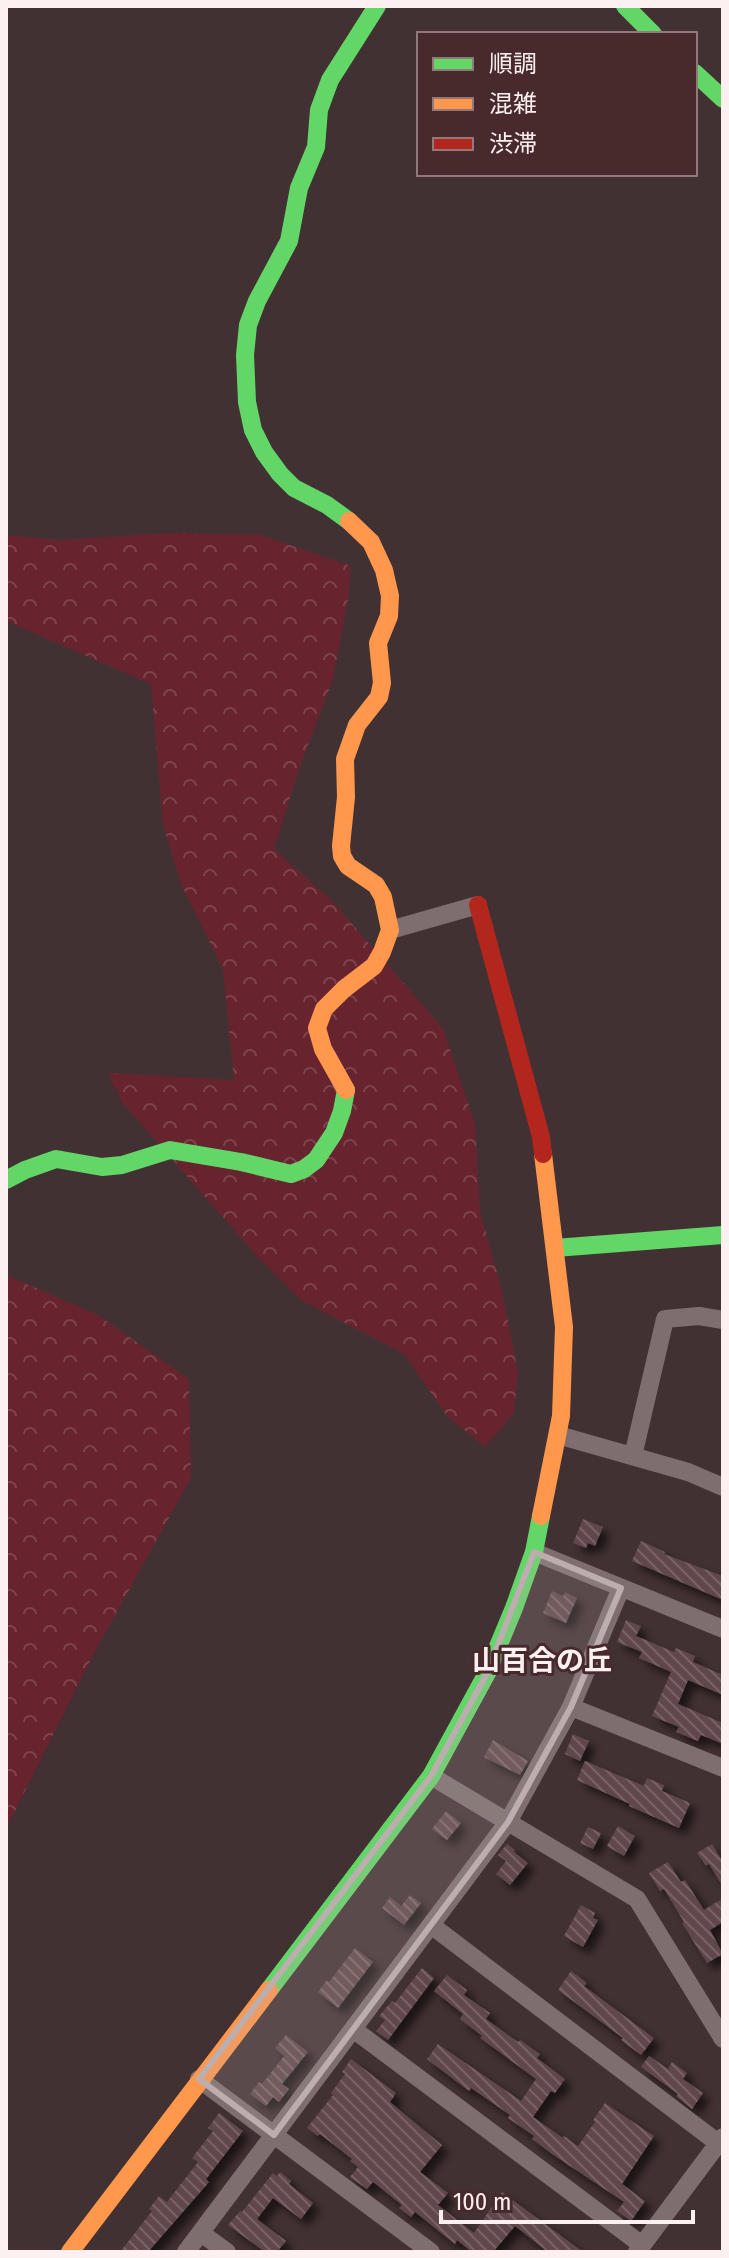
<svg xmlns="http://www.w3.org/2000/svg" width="729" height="2258" viewBox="0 0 729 2258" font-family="'Fira Sans Condensed','Noto Sans JP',sans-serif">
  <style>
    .forest { fill: url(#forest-crowns) }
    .building { fill: url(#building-back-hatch); filter: url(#shadow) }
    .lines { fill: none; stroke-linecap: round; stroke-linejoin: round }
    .street { stroke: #7e6e6f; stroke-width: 18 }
    .fast { stroke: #63d668; stroke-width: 18 }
    .slow { stroke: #ff974d; stroke-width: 18 }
    .jam { stroke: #b3261e; stroke-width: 18 }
    .marked { fill: #bcadae; fill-opacity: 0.2; stroke: #bcadae; stroke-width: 6; stroke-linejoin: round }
    .labels { text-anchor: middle; stroke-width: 6; stroke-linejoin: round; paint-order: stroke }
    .quarter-label { font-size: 28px; font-weight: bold; fill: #fdf0f1; stroke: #492a2c }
  </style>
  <defs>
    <pattern id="forest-crowns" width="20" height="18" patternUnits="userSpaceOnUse" patternTransform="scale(2)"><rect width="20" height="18" fill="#67242f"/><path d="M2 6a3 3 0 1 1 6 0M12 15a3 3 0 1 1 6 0" fill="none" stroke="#7e444e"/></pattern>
    <pattern id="building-back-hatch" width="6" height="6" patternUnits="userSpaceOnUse" patternTransform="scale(2)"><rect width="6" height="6" fill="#61474a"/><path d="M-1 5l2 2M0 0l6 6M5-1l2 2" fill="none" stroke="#796265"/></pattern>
    <filter id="shadow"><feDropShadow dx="7" dy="7" stdDeviation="4" flood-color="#0009"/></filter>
  </defs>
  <rect width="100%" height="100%" fill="#423132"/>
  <path class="forest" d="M 167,533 L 261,535 L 351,566 L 348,599 L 333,679 L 301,763 L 274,849 L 331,900 L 443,1028 L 475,1124 L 480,1211 L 502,1291 L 518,1372 L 514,1413 L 485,1447 L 447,1416 L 404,1354 L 301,1300 L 256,1255 L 122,1102 L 108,1073 L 234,1080 L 223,969 L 181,884 L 163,825 L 151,684 L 6,621 L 6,535 L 61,540 Z
    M 6,1275 L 98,1315 L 189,1379 L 191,1478 L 93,1655 L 6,1829 Z"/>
  <path class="building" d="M 583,1519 L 603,1527 L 595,1546 L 588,1543 L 586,1548 L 573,1543 Z
    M 641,1541 L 665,1552 L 664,1554 L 723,1576 L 723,1600 L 632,1561 Z
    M 552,1591 L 563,1596 L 565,1592 L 577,1598 L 566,1623 L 543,1613 Z
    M 626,1620 L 641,1626 L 636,1636 L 674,1652 L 676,1648 L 695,1656 L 693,1662 L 723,1675 L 723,1695 L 688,1680 L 678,1704 L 723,1723 L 723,1744 L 701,1735 L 698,1741 L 676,1732 L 679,1727 L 652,1716 L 671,1672 L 639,1658 L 642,1652 L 617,1642 Z
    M 573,1734 L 589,1741 L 580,1761 L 565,1754 Z
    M 493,1740 L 528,1761 L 520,1775 L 484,1757 Z
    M 585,1761 L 644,1786 L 647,1778 L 664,1785 L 662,1791 L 690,1803 L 679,1828 L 629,1806 L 630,1804 L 577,1780 Z
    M 446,1811 L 461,1823 L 447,1840 L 432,1829 Z
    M 618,1826 L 635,1836 L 624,1856 L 607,1846 Z
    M 588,1827 L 601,1833 L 593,1849 L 580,1843 Z
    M 507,1844 L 515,1850 L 514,1852 L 528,1863 L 510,1885 L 496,1874 L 506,1861 L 498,1855 Z
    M 712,1844 L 723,1862 L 723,1887 L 709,1864 L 706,1866 L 697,1853 Z
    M 668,1862 L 681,1882 L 685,1880 L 704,1910 L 723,1898 L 723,1922 L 710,1930 L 723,1954 L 707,1963 L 682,1923 L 684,1922 L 664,1889 L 660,1891 L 649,1873 Z
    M 410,1895 L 421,1903 L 404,1925 L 382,1908 L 390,1897 L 401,1906 Z
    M 581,1905 L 595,1913 L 593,1918 L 598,1920 L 583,1947 L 564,1936 Z
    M 355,1948 L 373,1962 L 338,2008 L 318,1992 L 327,1980 L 329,1982 Z
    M 422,1968 L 434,1978 L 388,2040 L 376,2031 L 385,2020 L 379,2016 L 392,2001 L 395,2003 Z
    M 571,1971 L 587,1983 L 584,1986 L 654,2038 L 641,2055 L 621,2040 L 623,2038 L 558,1990 Z
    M 447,1975 L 467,1990 L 464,1995 L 490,2013 L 486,2019 L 518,2042 L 520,2040 L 540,2054 L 537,2058 L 565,2079 L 555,2093 L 551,2091 L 533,2117 L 563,2138 L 564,2136 L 578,2146 L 595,2122 L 593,2120 L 605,2103 L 654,2136 L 622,2184 L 645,2201 L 631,2221 L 617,2211 L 624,2202 L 552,2154 L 532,2139 L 534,2136 L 508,2118 L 510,2115 L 471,2088 L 469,2091 L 427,2059 L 438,2044 L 521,2101 L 536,2079 L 480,2038 L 482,2036 L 460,2019 L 463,2014 L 434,1991 Z
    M 286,2035 L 308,2052 L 282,2084 L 289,2089 L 279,2102 L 273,2097 L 266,2106 L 250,2094 L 259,2082 L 262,2084 L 284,2056 L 275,2048 Z
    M 649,2056 L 668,2069 L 672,2062 L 687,2073 L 683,2079 L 703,2093 L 692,2109 L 676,2096 L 678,2094 L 641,2067 Z
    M 351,2059 L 396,2093 L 390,2102 L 442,2145 L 420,2172 L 448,2193 L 438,2205 L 474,2233 L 502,2192 L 583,2252 L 548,2252 L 515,2226 L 493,2252 L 472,2252 L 457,2240 L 455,2244 L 415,2212 L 411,2217 L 399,2208 L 402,2205 L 373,2182 L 367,2189 L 350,2177 L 358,2167 L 350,2161 L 352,2159 L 320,2134 L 318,2136 L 307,2128 L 333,2095 L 331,2093 L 345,2074 L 342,2072 Z
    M 219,2113 L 243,2131 L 206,2179 L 209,2182 L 148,2252 L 120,2252 L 152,2211 L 149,2209 L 159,2196 L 167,2202 L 198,2162 L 192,2158 L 213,2131 L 208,2128 Z
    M 280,2172 L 291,2181 L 289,2184 L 313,2203 L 301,2219 L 273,2198 L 257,2219 L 286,2241 L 277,2252 L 265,2252 L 228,2225 L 240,2211 L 242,2212 L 273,2173 L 277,2176 Z"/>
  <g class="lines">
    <path class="street" d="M 390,930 L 478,905
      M 558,1435 L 688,1472 L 723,1487
      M 633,1456 L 665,1319 L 699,1316 L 723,1320
      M 534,1552 L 723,1629
      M 571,1707 L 723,1768
      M 431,1776 L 637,1899 L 723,2039
      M 431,1925 L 718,2143
      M 353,2029 L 642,2245
      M 199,2079 L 431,2252
      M 201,2233 L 227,2252
      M 186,2252 L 508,1822 L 571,1707 L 621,1588
      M 637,2252 L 723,2137"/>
    <path class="fast" d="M 625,6 L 653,34
      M 695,73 L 723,99
      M 349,521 L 327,505 L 294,488 L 280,474 L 264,452 L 253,430 L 247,402 L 245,355 L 248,325 L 257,301 L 289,241 L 299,188 L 316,147 L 319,110 L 330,80 L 377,6
      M 6,1180 L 25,1170 L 56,1159 L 102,1167 L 122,1165 L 170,1150 L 241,1162 L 291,1174 L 304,1169 L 316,1160 L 334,1133 L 342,1111 L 346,1090
      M 555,1248 L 723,1235
      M 269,1990 L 431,1776 L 487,1673 L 514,1608 L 534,1552 L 541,1516"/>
    <path class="slow" d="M 346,1090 L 323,1049 L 317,1028 L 324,1009 L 344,989 L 374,966 L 382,952 L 390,930 L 383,897 L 376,885 L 348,866 L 342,856 L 341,846 L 346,797 L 345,759 L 357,725 L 379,697 L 382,683 L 378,643 L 389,616 L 390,596 L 384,570 L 371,542 L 349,521
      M 541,1516 L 561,1416 L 564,1327 L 543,1154
      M 70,2252 L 269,1990"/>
    <path class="jam" d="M 478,905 L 541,1137 L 543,1154"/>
  </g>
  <path class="marked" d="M 534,1552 L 621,1588 L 571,1707 L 508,1822 L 274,2135 L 199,2079 L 431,1776 L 487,1673 Z"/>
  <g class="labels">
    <g class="quarter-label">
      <text x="542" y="1670">山百合の丘</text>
    </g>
  </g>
  <rect width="729" height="2258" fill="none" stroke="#fdf0f1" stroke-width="16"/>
  <rect x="417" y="32" width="280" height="144" fill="#492a2c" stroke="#91797b" stroke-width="2"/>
  <rect x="433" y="58" width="40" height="12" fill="#63d668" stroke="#91797b" stroke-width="2"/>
  <text x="489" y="72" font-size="24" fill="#fdf0f1">順調</text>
  <rect x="433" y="98" width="40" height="12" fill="#ff974d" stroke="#91797b" stroke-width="2"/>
  <text x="489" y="112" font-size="24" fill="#fdf0f1">混雑</text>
  <rect x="433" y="138" width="40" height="12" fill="#b3261e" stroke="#91797b" stroke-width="2"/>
  <text x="489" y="152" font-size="24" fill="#fdf0f1">渋滞</text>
  <path d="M441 2210v12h252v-12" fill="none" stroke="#fdf0f1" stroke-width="4"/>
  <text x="453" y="2210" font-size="24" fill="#fdf0f1" stroke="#492a2c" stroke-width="6" paint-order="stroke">100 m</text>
</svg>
